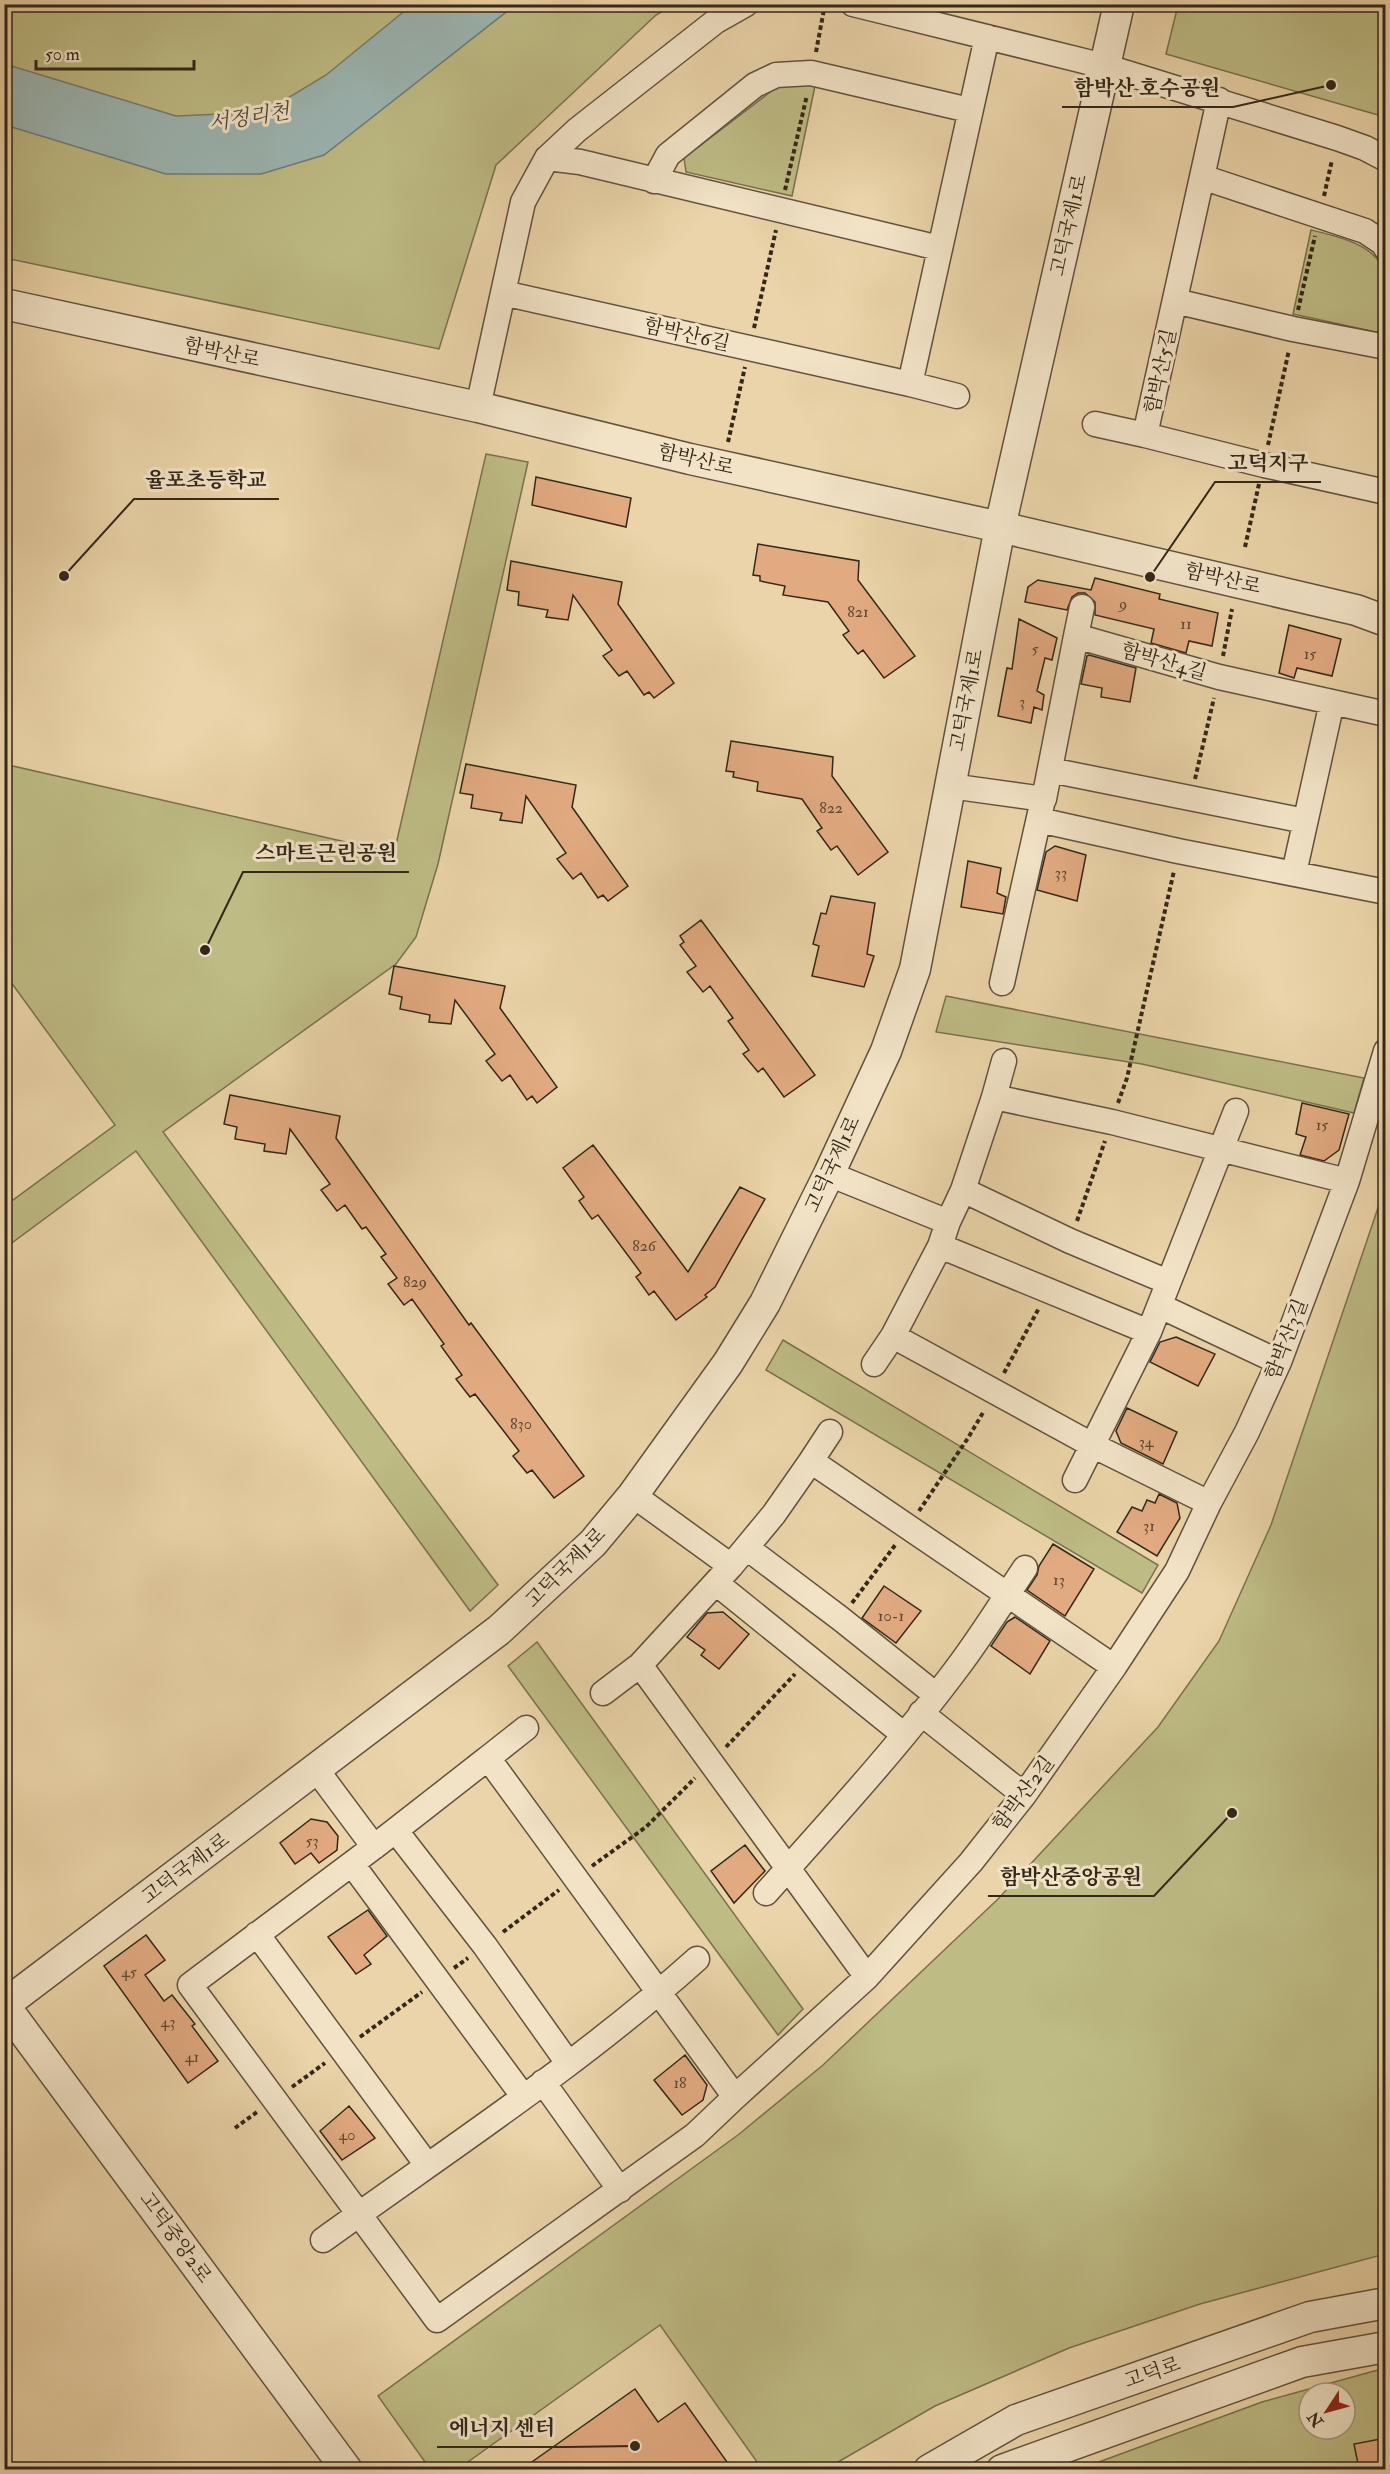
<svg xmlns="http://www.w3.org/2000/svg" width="1390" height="2474" viewBox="0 0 1390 2474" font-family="'IM FELL Double Pica','Noto Serif KR',serif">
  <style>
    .green { fill: #bebb84; stroke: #78714f; stroke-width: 1.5; fill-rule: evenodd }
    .water { fill: #9cb6b3; stroke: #727d76; stroke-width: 1.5 }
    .building { fill: #e2aa81; stroke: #33271a; stroke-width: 1.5 }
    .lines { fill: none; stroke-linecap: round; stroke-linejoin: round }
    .minor-casing { stroke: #61523e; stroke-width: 27 }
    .tertiary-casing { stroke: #61523e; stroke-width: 33 }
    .path { stroke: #33271a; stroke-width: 4; stroke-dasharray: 4.5 3; stroke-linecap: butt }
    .minor { stroke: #f2e3c7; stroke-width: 24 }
    .tertiary { stroke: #f2e3c7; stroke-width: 30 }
    .labels { text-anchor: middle; stroke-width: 6; stroke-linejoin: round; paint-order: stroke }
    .number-label { font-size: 16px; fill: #5f4834 }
    .street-label { font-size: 20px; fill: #33271a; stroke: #f2e3c7 }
    .water-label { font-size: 21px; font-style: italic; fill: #4d4b40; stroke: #f2e3c7 }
    .leader { fill: none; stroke: #33271a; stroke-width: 2 }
    .callout-dot { fill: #33271a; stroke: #f2e3c7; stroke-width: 2 }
    .callout-label { font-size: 21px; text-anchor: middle; font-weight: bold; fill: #33271a; stroke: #f2e3c7; stroke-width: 6; stroke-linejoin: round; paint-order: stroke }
  </style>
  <rect width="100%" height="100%" fill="#ebd4a9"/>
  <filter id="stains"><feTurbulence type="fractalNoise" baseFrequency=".00333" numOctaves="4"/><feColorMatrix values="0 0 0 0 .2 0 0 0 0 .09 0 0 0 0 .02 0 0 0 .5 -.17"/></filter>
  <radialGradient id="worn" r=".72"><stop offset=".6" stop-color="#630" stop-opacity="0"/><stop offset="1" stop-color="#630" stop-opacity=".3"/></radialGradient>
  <path class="green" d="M 5,5 L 673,5 L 656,15 L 496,165 L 439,349 L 5,258 Z
    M 1178,5 L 1385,5 L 1385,117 L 1166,54 Z
    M 795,83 L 815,86 L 792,196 L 686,172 L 684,158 L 778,86 Z
    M 1311,230 C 1337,236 1381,245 1386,278 C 1388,296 1386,316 1385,334 L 1293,314 Z
    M 486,454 L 528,462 L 438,864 L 416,937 L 396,964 L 163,1132 L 498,1585 L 470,1611 L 136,1151 L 5,1248 L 5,1206 L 115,1125 L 5,974 L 4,764 L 394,853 Z
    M 946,996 L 1364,1078 L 1354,1113 L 1142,1064 L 936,1032 Z
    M 1385,1187 L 1385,2254 L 1200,2304 L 1069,2348 L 935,2406 L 826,2469 L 762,2469 L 660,2325 L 458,2469 L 430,2469 L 378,2396 L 738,2135 L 823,2065 L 998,1899 L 1158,1727 L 1219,1641 L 1271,1525 Z
    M 783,1340 L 1158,1565 L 1142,1593 L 766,1370 Z
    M 537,1642 L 803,2009 L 778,2035 L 508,1666 Z
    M 1385,2368 L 1385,2469 L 1077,2470 L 1262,2402 ZM 1309,2393 L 1345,2393 L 1345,2429 L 1309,2429 Z"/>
  <path class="water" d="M 412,5 L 515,5 L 324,155 L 261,174 L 166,174 L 5,125 L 5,64 L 176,116 L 265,112 L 326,75 Z"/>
  <path class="building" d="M 536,477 L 631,498 L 626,527 L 532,505 Z
    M 758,544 L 859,561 L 858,580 L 915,656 L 884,678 L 863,650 L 858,654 L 843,635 L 849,631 L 828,602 L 783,595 L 785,586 L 760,581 L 760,576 L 753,575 Z
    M 511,561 L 622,582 L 618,604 L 674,683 L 654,698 L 649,692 L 644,695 L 627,671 L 619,676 L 603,656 L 612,650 L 573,595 L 568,620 L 546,617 L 548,610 L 518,605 L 519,592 L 507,590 Z
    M 1095,578 L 1160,594 L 1159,599 L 1218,613 L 1212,646 L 1189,641 L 1186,653 L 1151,643 L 1154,629 L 1095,615 L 1095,602 L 1085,593 L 1078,593 L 1072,597 L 1067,610 L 1025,602 L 1028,587 L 1038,580 L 1091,590 Z
    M 1019,619 L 1057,638 L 1052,660 L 1045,658 L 1037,691 L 1044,695 L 1042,710 L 1034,707 L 1031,723 L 998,716 L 1007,668 L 1012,669 Z
    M 1289,625 L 1341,639 L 1332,676 L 1297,668 L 1294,678 L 1279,673 Z
    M 1089,655 L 1136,668 L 1130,702 L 1101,697 L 1102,688 L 1081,684 L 1087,656 Z
    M 731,741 L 833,757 L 832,776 L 888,852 L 858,875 L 837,846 L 831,850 L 817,831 L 822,828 L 802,799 L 757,791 L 758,782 L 733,777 L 734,772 L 726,771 Z
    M 466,764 L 576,785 L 572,807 L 628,886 L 608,901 L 603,895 L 598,898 L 581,873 L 573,879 L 557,859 L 566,853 L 526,796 L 522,823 L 500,820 L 502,813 L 471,808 L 473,795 L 460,793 Z
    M 1055,846 L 1086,855 L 1077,901 L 1037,890 L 1046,852 Z
    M 968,861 L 1001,868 L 997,893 L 1006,897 L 1003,914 L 961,907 Z
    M 831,896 L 875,903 L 867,954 L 874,956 L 864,987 L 812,976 L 819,946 L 813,944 L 821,913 L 826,914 Z
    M 701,920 L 815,1075 L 784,1097 L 763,1068 L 758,1072 L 743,1054 L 749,1050 L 728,1021 L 733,1018 L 710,986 L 703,992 L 687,972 L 696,966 L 680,945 L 684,942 L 680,936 Z
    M 394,966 L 505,986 L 500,1008 L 557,1087 L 537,1103 L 532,1096 L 527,1100 L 510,1075 L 502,1081 L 486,1061 L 495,1054 L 455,1000 L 451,1024 L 429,1022 L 430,1015 L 400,1009 L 402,997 L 389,994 Z
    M 230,1095 L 340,1116 L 336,1138 L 469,1325 L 471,1323 L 584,1476 L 554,1498 L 532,1470 L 527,1473 L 513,1456 L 519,1451 L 475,1394 L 470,1397 L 456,1379 L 462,1375 L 441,1346 L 444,1344 L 412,1299 L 404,1305 L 388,1284 L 397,1278 L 381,1257 L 386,1254 L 366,1227 L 362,1229 L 345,1205 L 337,1211 L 321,1190 L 330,1184 L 290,1129 L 286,1154 L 264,1151 L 265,1144 L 235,1139 L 237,1127 L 224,1124 Z
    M 1302,1103 L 1349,1114 L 1339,1150 L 1324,1161 L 1300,1155 L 1306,1137 L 1296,1134 Z
    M 593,1145 L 688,1272 L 740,1187 L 765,1199 L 715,1287 L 705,1295 L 707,1297 L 676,1320 L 654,1291 L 649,1295 L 636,1277 L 641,1273 L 598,1215 L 592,1219 L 579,1201 L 584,1197 L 563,1168 Z
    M 1176,1337 L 1215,1354 L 1198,1386 L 1150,1362 L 1160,1342 Z
    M 1127,1408 L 1177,1432 L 1163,1464 L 1121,1443 L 1116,1431 Z
    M 1159,1494 L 1177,1503 L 1180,1518 L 1157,1556 L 1117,1532 L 1132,1507 L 1142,1511 L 1147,1500 L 1155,1503 Z
    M 1053,1544 L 1094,1569 L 1065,1616 L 1027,1590 L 1037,1575 L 1039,1566 Z
    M 884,1586 L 921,1611 L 896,1643 L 862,1618 Z
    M 723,1612 L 749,1634 L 719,1669 L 701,1655 L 705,1650 L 687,1637 L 707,1613 Z
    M 1015,1617 L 1050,1641 L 1030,1674 L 991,1646 L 1007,1622 Z
    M 311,1819 L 327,1822 L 338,1836 L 337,1850 L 319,1863 L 311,1853 L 295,1864 L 280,1843 Z
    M 745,1845 L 765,1871 L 734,1903 L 711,1871 Z
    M 368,1910 L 387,1936 L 364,1955 L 371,1964 L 356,1974 L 328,1937 Z
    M 146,1935 L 165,1960 L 145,1975 L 164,2001 L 172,1995 L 195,2024 L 192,2026 L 218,2061 L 188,2083 L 104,1966 Z
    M 685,2055 L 707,2085 L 703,2100 L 682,2115 L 654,2080 Z
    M 349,2106 L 375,2138 L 342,2160 L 320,2131 Z
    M 635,2389 L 658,2422 L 685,2403 L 732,2469 L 522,2469 Z
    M 1386,2438 L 1386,2469 L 1359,2469 L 1354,2444 Z"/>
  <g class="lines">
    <defs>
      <path id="minor" d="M 746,4 L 716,21 L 577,130 L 547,158 L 523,202 L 503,293 L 910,384 L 987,37
        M 853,4 L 1104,66 L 1337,138 L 1365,148 L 1386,159
        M 1219,100 L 1145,435 L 1264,465 L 1386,492
        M 547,158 L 580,162 L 939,248
        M 1202,177 L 1365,231 L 1383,243 L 1386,248
        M 654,181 L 668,155 L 755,85 L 776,75 L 811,73 L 969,110
        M 1175,301 L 1293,329 L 1386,347
        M 910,384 L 957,396
        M 478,407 L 503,293
        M 1095,424 L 1145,435
        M 1076,636 L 1082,607
        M 1050,770 L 1305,821
        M 950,786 L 1044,799 L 1076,636 L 1219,677 L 1386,714
        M 1039,820 L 1178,851 L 1386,892
        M 1294,873 L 1332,702
        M 1002,983 L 1042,804
        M 994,1097 L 1004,1061
        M 829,1174 L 948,1222 L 940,1246 L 893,1336 L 1094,1446 L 1209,1503 L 1247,1432 L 1279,1362 L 1347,1181 L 1112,1122 L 994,1097 L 963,1190 L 948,1222
        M 1347,1181 L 1386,1051
        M 963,1190 L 1070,1241 L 1168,1282
        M 940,1246 L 1149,1332
        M 1160,1306 L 1279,1362
        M 874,1364 L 893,1336
        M 811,1461 L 830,1432
        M 1075,1480 L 1149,1332 L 1236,1111
        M 633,1495 L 731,1566 L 640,1665 L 867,1977 L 971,1862 L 1024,1795 L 1114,1667 L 811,1461 L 774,1514 L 731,1566
        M 747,1548 L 841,1619 L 936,1695
        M 716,1583 L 903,1734
        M 1114,1667 L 1177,1571 L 1209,1503
        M 603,1693 L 640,1665
        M 921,1713 L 1024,1795
        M 488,1758 L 526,1728
        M 316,1769 L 374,1847 L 488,1758 L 735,2097 L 695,2135 L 437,2320 L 190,1985 L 374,1847
        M 396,1831 L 485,1946 L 568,2063
        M 352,1864 L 523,2096
        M 766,1893 C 832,1819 899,1746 958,1667 C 982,1635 1003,1601 1025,1568
        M 257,1934 L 427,2165
        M 543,2082 L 620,2190
        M 735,2097 L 867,1977
        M 323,2240 C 449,2149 581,2063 697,1959"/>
      <path id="tertiary" d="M 4,304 L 478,407 L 690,459 L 1000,527 L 1356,610 L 1386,621
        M 347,2470 L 4,2005 L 499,1630 L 593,1543 L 633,1495 L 728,1363 L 765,1303 L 829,1174 L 886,1051 L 915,969 L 1000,527 L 1119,4
        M 929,2470 L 1016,2420 L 1310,2317 L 1386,2303
        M 1002,2470 L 1302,2362 L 1386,2347"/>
    </defs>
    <use href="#minor" class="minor-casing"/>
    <use href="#tertiary" class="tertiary-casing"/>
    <path class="path" d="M 816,52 L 825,4
      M 785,190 L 807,95
      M 1324,196 L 1332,160
      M 1298,310 L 1315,236
      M 754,328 L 776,230
      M 728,442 L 745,367
      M 1268,445 L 1289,350
      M 1245,547 L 1259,484
      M 1223,656 L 1232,609
      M 1195,779 L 1214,698
      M 1118,1103 L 1127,1078 L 1174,871
      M 1077,1221 L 1105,1141
      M 1004,1373 L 1039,1308
      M 919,1511 L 968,1438 L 984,1411
      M 852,1603 L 896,1544
      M 726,1747 L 795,1674
      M 592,1866 L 646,1827 L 695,1778
      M 503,1932 L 559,1890
      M 454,1968 L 468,1958
      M 360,2037 L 422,1992
      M 292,2087 L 325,2063
      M 235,2128 L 257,2112"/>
    <use href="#minor" class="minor"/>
    <use href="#tertiary" class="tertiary"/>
  </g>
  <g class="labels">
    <g class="number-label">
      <text x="1123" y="609">9</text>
      <text x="858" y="617">821</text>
      <text x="1186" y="629">11</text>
      <text x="1035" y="654">5</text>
      <text x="1310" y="659">15</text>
      <text x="1022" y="707">3</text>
      <text x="831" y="813">822</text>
      <text x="1061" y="878">33</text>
      <text x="1322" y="1130">15</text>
      <text x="644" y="1251">826</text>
      <text x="415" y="1287">829</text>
      <text x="521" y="1429">830</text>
      <text x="1146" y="1447">34</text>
      <text x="1149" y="1531">31</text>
      <text x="1059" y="1585">13</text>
      <text x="891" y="1621">10-1</text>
      <text x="312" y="1846">53</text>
      <text x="129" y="1977">45</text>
      <text x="168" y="2027">43</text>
      <text x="192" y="2062">41</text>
      <text x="680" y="2088">18</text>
      <text x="347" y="2140">40</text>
    </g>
    <g class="street-label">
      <text transform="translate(1068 225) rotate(-77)" y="7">고덕국제1로</text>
      <text transform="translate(687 334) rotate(13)" y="7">함박산6길</text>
      <text transform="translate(222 352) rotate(12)" y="7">함박산로</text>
      <text transform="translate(1160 371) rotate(-78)" y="7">함박산5길</text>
      <text transform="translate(696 459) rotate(13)" y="7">함박산로</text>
      <text transform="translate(1223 578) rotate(13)" y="7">함박산로</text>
      <text transform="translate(1164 661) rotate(16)" y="7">함박산4길</text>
      <text transform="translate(966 700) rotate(-79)" y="7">고덕국제1로</text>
      <text transform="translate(832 1164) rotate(-65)" y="7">고덕국제1로</text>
      <text transform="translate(1286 1339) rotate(-69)" y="7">함박산3길</text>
      <text transform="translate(565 1567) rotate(-45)" y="7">고덕국제1로</text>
      <text transform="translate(1023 1793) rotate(-53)" y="7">함박산2길</text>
      <text transform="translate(185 1868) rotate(-37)" y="7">고덕국제1로</text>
      <text transform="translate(176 2237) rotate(54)" y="7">고덕중앙2로</text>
      <text transform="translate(1152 2372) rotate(-19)" y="7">고덕로</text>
    </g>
    <g class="water-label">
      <text transform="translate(249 117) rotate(-9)" y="7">서정리천</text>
    </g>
  </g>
  <path class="leader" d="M1331 85L1233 107H1062M1150 577L1215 482H1321M64 576L134 499H279M205 950L243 872H409M1232 1813L1154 1896H988M635 2446L567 2447H437"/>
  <g class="callout-dot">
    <circle cx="1331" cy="85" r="6"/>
    <circle cx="1150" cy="577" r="6"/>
    <circle cx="64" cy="576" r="6"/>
    <circle cx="205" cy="950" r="6"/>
    <circle cx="1232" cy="1813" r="6"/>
    <circle cx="635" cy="2446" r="6"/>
  </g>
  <g class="callout-label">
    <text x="1147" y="95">함박산 호수공원</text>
    <text x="1268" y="470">고덕지구</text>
    <text x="206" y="487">율포초등학교</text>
    <text x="326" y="860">스마트근린공원</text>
    <text x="1071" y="1884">함박산중앙공원</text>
    <text x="502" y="2435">에너지 센터</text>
  </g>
  <rect width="1390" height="2474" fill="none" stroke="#ebd4a9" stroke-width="24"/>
  <rect x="6" y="6" width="1378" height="2462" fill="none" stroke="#33271a" stroke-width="3"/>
  <rect x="12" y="12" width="1366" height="2450" fill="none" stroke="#33271a" stroke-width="1.5"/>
  <g transform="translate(1327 2411) rotate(234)"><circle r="28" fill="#f2e3c7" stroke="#a69882" stroke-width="1.5"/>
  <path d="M0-4.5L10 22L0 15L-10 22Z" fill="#8f2418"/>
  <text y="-9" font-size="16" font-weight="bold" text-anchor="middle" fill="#33271a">N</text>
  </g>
  <path d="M36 60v9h158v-9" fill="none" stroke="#33271a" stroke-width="3"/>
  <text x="45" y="60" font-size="18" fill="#33271a" stroke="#f2e3c7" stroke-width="4.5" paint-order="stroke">50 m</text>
  <rect width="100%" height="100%" filter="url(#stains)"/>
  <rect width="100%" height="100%" fill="url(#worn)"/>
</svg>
